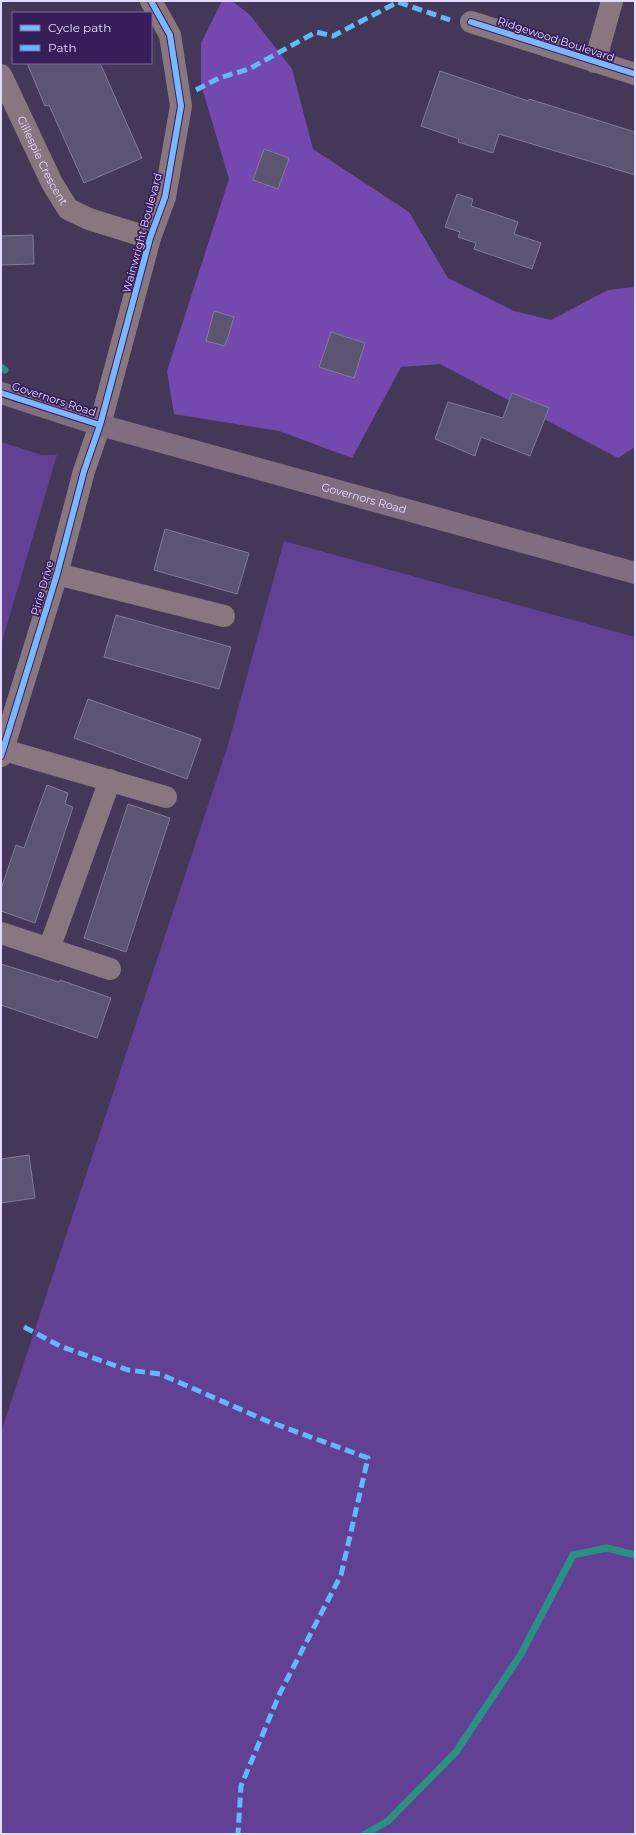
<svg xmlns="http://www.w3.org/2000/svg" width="636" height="1835" viewBox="0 0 636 1835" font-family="Montserrat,sans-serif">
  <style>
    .green { fill: #624094 }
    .forest { fill: #7449af }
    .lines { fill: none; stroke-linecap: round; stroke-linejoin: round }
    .stream { stroke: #299083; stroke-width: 7 }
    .building { fill: #5b5571; stroke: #817c98 }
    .minor { stroke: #897780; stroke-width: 22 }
    .major { stroke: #806d80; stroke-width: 22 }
    .quiet { stroke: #60bafa; stroke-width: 5; stroke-dasharray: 10 5; stroke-linecap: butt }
    .cycleway-casing { stroke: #371e5a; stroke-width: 8 }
    .cycleway { stroke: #7ab7fb; stroke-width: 6 }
    .labels { text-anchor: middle; stroke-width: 3.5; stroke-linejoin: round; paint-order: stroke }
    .street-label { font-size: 11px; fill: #e4d9fe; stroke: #371e5a }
  </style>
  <rect width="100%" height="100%" fill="#453758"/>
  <path class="green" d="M 1,442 L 42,455 L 57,455 L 1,645 Z
    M 284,541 L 635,637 L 635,1834 L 1,1834 L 1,1432 L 228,745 Z"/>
  <path class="forest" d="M 222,1 L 232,1 L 250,15 L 292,69 L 313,149 L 409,212 L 448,278 L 514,311 L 551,320 L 608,290 L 635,287 L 635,447 L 618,458 L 440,364 L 401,367 L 352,458 L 279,431 L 174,414 L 167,371 L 229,179 L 201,84 L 201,43 Z"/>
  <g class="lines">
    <path class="stream" d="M 1,367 L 5,370
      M 365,1834 L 388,1821 L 456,1752 L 521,1654 L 573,1555 L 607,1548 L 635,1555"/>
  </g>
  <path class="building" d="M 27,63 L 100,63 L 142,158 L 84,183 L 49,105 L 45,106 Z
    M 440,71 L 528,101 L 529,99 L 635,132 L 635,175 L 499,134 L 493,153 L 458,142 L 459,139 L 421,126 Z
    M 264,149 L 289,158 L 278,189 L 253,180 Z
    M 457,194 L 473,199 L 471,206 L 518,222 L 514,234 L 541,243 L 532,269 L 474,249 L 476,243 L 458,237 L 460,232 L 445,227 Z
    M 33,235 L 34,264 L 1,265 L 1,236 Z
    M 214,311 L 234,317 L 225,346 L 206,341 Z
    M 331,332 L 365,343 L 354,378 L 319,367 Z
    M 512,393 L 549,408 L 530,456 L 481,437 L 475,456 L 435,439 L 448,402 L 503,418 Z
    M 165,529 L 249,553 L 237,594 L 154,570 Z
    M 116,615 L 231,647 L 219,689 L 104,657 Z
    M 88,699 L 201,739 L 187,779 L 74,738 Z
    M 47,785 L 68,793 L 65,804 L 73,807 L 35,923 L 1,911 L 1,889 L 16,845 L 24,848 Z
    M 128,804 L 170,818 L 126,952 L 84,938 Z
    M 1,964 L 59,982 L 60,980 L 111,998 L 97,1038 L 1,1005 Z
    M 29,1155 L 35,1198 L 1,1203 L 1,1159 Z"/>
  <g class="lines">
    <g class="minor">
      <path d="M 471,22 L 635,74"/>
      <path d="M 595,62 L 612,1"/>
      <path id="s1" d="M 1,75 L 52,183 L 68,209 L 89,219 L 150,238"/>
      <path d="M 57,574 L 224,616"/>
      <path d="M 4,750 L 166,797"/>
      <path d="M 1,756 L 57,574 L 84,471 L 100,425 L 150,238 L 165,197 L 181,106 L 170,35 L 151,1"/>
      <path d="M 1,933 L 110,969"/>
      <path d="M 49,949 L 110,780"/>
    </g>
    <path class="major" id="s2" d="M 1,393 L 100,425 L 635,573"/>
    <path class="quiet" d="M 196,90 L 219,78 L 249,69 L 316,32 L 333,36 L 398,2 L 450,20
      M 24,1327 L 62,1347 L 128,1370 L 160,1374 L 267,1421 L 368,1458 L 341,1575 L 280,1693 L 241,1786 L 238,1834"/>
    <defs>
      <path id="cycleway" d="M 471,22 L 635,74
        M 1,393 L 100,425
        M 1,756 L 57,574 L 84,471 L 100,425 L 150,238 L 165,197 L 181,106 L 170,35 L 151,1"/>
    </defs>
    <use href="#cycleway" class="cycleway-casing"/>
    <use href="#cycleway" class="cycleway"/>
  </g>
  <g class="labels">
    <g class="street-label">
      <text transform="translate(556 39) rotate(18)" y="4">Ridgewood Boulevard</text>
      <text dy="4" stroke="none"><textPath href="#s1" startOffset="95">Gillespie Crescent</textPath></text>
      <text transform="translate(142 233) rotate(-75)" y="4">Wainwright Boulevard</text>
      <text transform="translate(54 399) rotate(18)" y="4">Governors Road</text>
      <text dy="4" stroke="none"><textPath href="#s2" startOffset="378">Governors Road</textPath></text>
      <text transform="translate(42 588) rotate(-74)" y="4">Pirie Drive</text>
    </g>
  </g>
  <rect width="636" height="1835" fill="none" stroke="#e4d9fe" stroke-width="4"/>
  <rect x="12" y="12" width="140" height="52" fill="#371e5a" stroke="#7c699c"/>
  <rect x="20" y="25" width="20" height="6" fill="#7ab7fb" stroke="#7c699c"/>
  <text x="48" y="32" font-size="12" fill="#e4d9fe">Cycle path</text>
  <rect x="20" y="45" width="20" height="6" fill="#60bafa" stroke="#7c699c"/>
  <text x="48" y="52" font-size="12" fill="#e4d9fe">Path</text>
</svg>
